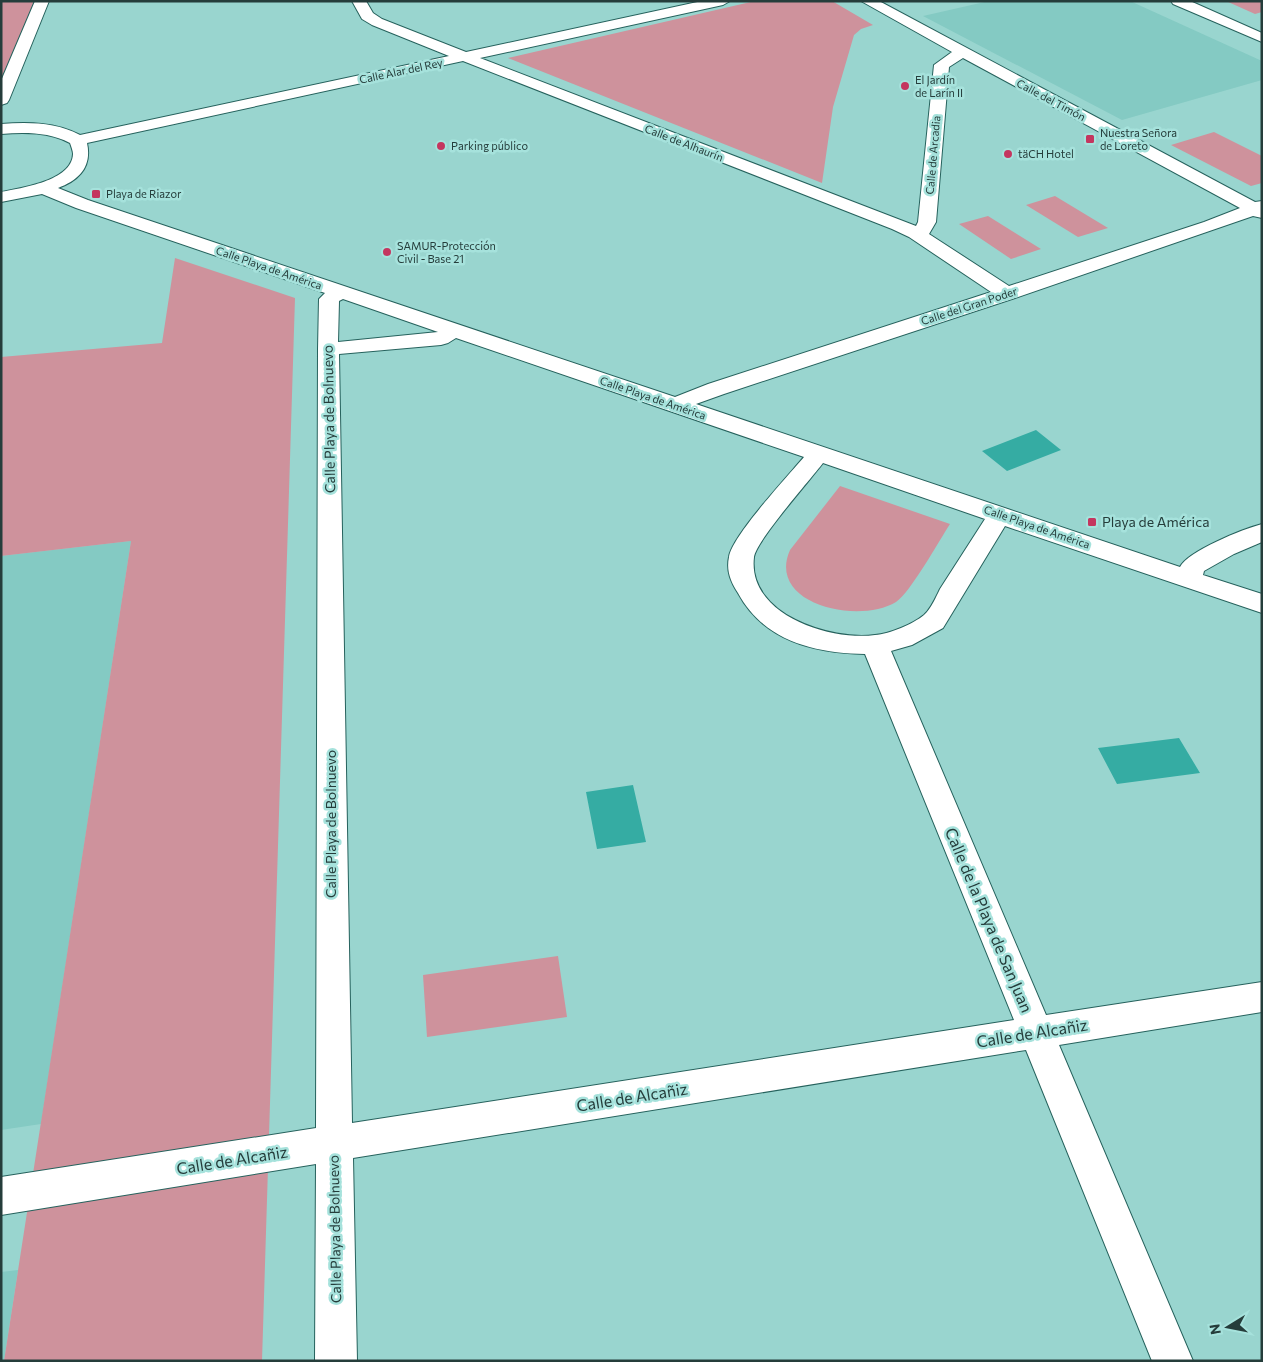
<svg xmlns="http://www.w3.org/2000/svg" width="1263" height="1362" viewBox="0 0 1263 1362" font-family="Commissioner,sans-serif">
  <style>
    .built { fill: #84cac3 }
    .green { fill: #ce929c }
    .water { fill: #35aca3 }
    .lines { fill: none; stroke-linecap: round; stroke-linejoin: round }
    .street-casing { stroke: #26625d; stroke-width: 2 }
    .street { fill: #fff; fill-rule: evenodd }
    .poi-dot { fill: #c4365f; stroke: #a6e2dc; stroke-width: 2 }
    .labels { text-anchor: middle; stroke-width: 5; stroke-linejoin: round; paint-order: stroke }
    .far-street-label { font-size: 11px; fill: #253d3b; stroke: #a6e2dc }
    .far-poi-label { font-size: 11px; fill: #253d3b; stroke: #a6e2dc; text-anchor: start }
    .street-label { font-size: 14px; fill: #253d3b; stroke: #a6e2dc }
    .poi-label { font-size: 14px; fill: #253d3b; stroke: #a6e2dc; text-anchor: start }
    .near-street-label { font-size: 16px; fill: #253d3b; stroke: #a6e2dc }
  </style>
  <rect width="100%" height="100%" fill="#99d5cf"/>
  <path class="built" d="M 989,1 L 1130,1 L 1262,61 L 1262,80 L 1122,120 L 923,16 Z
    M 131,541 L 41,1124 L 1,1130 L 1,556 Z
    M 18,1270 L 4,1361 L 1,1361 L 1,1272 Z"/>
  <path class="green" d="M 1,1 L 42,1 L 1,100 Z
    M 755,1 L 832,1 L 873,25 L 861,29 L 854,35 L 833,107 L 822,183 L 508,58 Z
    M 1226,1 L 1262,1 L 1262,12 L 1255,14 Z
    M 1214,132 L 1262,156 L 1262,183 L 1251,186 L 1171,145 Z
    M 1055,196 L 1108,228 L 1078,237 L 1026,205 Z
    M 988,216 L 1041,249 L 1011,259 L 959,224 Z
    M 175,258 L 295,298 L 262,1361 L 4,1361 L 131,541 L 1,556 L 1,357 L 162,343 Z
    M 840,486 L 950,524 C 939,541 910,593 896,602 C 858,625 766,604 790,550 Z
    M 558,956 L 567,1017 L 427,1037 L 423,975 Z"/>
  <path class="water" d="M 1036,430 L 1061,450 L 1007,471 L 982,451 Z
    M 1179,738 L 1200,773 L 1117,784 L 1098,748 Z
    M 633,785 L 646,842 L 597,849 L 586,792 Z"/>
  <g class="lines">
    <defs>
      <path id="street" d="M 35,1 L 49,1 L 9,100 L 7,103 L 1,105 L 1,81 Z
        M 352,1 L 366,1 L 373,13 L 382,19 L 466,52 L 702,1 L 730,1 L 723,5 L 480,58 L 916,226 L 918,222 L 934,65 L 952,52 L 861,1 L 879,1 L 1255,202 L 1262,201 L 1262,218 L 1253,216 L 1015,298 L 724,394 L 696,404 L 1180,567 C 1188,551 1243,529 1262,524 L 1262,542 L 1234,554 L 1204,571 L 1203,575 L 1262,594 L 1262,613 L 1005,526 L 943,628 L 912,645 L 891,651 L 1046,1015 L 1262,982 L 1262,1012 L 1059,1045 L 1193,1361 L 1152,1361 L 1026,1050 L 353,1158 L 357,1361 L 315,1361 L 316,1164 L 1,1215 L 1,1177 L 316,1128 L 318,349 L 319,299 L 325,293 L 76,208 L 42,194 L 1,202 L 1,192 C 21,188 72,181 73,154 C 73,151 71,146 70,143 C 49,132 25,132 1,134 L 1,124 C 28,122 56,122 80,135 L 449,56 L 372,25 L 362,19 ZM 963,58 L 1240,208 L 1204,222 L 1009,286 L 929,234 L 936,222 L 949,67 ZM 463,61 L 892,229 L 909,237 L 991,292 L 708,384 L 675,397 L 88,200 L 58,188 C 80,180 92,166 87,143 ZM 343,299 L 438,332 L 338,342 L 339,301 ZM 456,338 L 804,457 C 788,476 732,536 729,557 C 726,571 731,582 738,593 C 764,641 814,653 865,654 L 1014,1020 L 352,1123 L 339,354 L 441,345 L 448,343 ZM 823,463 L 985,519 C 970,542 955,566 940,589 C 936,597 931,609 924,615 C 913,624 890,634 875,635 C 831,641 747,615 754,557 C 756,541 810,480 823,463 Z
        M 1171,1 L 1190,1 L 1262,33 L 1262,42 L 1173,4 Z"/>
    </defs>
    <use href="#street" class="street-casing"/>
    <use href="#street" class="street"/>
  </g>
  <g class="poi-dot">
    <circle cx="905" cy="86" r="5"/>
    <rect x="1085" y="134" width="10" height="10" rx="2.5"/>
    <circle cx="441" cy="146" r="5"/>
    <circle cx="1008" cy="154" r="5"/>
    <rect x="91" y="189" width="10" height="10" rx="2.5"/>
    <circle cx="387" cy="252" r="5"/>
    <rect x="1087" y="517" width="10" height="10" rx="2.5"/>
  </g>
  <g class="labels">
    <g class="far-street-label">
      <text transform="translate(401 71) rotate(-12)" y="4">Calle Alar del Rey</text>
      <text transform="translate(1051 100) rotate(28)" y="4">Calle del Timón</text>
      <text transform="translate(684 143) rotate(21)" y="4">Calle de Alhaurín</text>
      <text transform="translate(933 155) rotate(-85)" y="4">Calle de Arcadia</text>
      <text transform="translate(269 268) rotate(19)" y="4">Calle Playa de América</text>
      <text transform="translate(969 306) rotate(-18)" y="4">Calle del Gran Poder</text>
      <text transform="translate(653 398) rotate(19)" y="4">Calle Playa de América</text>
      <text transform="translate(1037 527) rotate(19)" y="4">Calle Playa de América</text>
    </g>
    <g class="far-poi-label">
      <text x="915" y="84">El Jardín<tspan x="915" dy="13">de Larín II</tspan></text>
      <text x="1100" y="137">Nuestra Señora<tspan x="1100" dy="13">de Loreto</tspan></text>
      <text x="451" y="150">Parking público</text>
      <text x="1018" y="158">täCH Hotel</text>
      <text x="106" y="198">Playa de Riazor</text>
      <text x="397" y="250">SAMUR-Protección<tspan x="397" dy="13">Civil - Base 21</tspan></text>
    </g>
    <g class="street-label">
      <text transform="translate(329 419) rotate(-91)" y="5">Calle Playa de Bolnuevo</text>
      <text transform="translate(331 824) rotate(-90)" y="5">Calle Playa de Bolnuevo</text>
      <text transform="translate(335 1229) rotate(-91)" y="5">Calle Playa de Bolnuevo</text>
    </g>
    <g class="poi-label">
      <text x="1102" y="527">Playa de América</text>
    </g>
    <g class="near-street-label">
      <text transform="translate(989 920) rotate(67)" y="6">Calle de la Playa de San Juan</text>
      <text transform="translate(1032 1033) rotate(-9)" y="6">Calle de Alcañiz</text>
      <text transform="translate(632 1097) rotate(-9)" y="6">Calle de Alcañiz</text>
      <text transform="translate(232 1160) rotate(-9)" y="6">Calle de Alcañiz</text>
    </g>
  </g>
  <rect width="1263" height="1362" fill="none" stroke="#253d3b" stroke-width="5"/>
  <g transform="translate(1228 1327) rotate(260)" stroke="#a6e2dc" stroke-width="4" paint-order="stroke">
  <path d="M0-4L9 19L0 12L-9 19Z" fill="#253d3b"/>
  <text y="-8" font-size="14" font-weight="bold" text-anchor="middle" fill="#253d3b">N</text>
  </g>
</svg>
